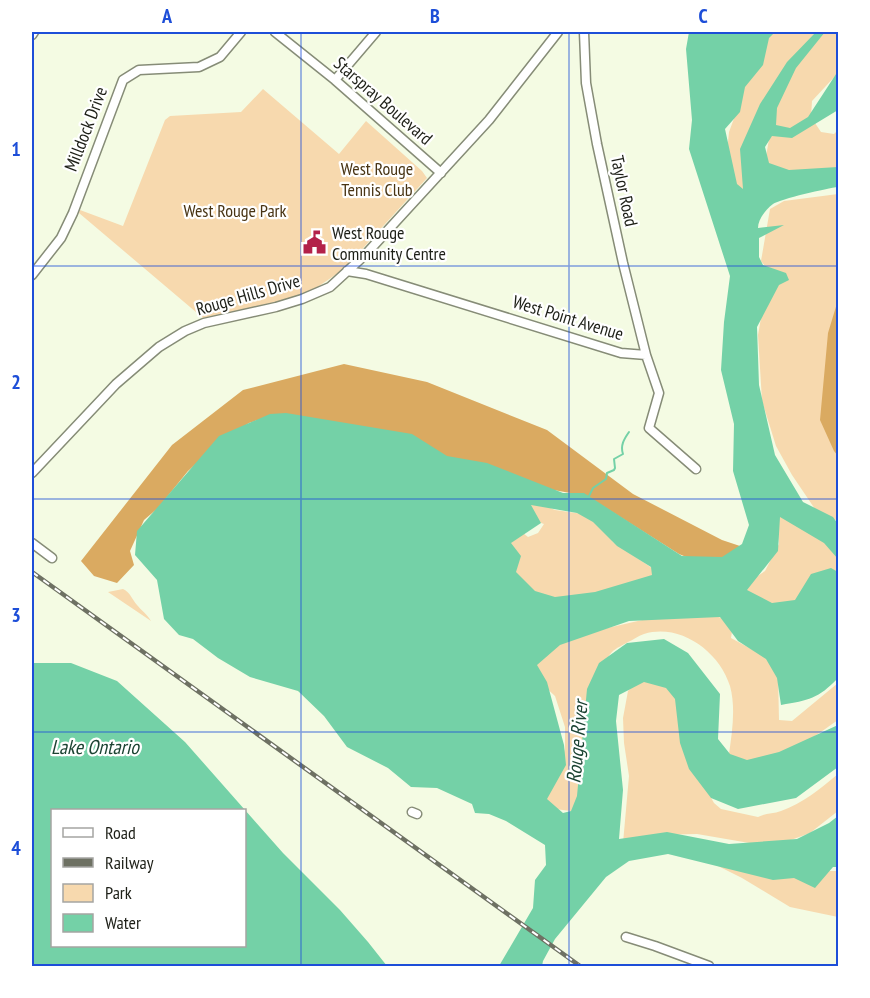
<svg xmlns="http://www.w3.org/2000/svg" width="870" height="998" viewBox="0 0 870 998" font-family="'PT Sans Narrow',sans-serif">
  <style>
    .green { fill: #f7d9ae }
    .forest { fill: #daaa61 }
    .water { fill: #74d1a7; fill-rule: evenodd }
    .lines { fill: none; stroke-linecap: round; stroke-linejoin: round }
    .stream { stroke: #74d1a7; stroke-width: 2 }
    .street-casing { stroke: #868c77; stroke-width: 11 }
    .street { stroke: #fff; stroke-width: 8 }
    .rail-casing { stroke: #6e7163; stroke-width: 4.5 }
    .rail { stroke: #fff; stroke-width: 2; stroke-dasharray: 7; stroke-linecap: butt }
    .grid { fill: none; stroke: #1d4ed8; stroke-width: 1.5; stroke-opacity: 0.55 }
    .labels { text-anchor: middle; stroke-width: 4.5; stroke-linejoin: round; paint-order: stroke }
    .street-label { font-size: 18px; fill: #1d1f17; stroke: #fff }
    .park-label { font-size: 18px; fill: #483414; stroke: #fff }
    .poi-label { font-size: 18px; fill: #1d1f17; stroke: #fff; text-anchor: start }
    .water-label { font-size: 20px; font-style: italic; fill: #1b4332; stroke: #fff }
    .neatline { fill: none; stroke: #1d4ed8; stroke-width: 2 }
    .grid-label { font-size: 20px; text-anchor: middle; font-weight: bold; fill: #1d4ed8 }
  </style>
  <rect width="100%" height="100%" fill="#f4fbe3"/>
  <path class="green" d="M 770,32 L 838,32 L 838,73 L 812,101 L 811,117 L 821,132 L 834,134 L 838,130 L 838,169 L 780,176 L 764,168 L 773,116 L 749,191 L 738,200 L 727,152 L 729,132 L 736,113 L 740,82 Z
    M 263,89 L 339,154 L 366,121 L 422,171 L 427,178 L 344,269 L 316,288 L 285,301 L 203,318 L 79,213 L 80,210 L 123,226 L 165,120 L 170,116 L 241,112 Z
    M 838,194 L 838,521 L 817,512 L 792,475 L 776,446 L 762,401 L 758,335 L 761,318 L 779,283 L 761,261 L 770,209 L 784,201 Z
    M 446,489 L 529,498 L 555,510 L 590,515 L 600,522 L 613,542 L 664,576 L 573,604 L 478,591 L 518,529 L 528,537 L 538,533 L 544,524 Z
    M 768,498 L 823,537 L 838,555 L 838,574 L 812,635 L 746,592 L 746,584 L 765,571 L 779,544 L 777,516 Z
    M 123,589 C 131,593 131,598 137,605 C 141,610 147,614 151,621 L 108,592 Z
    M 664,615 C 683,615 720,610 733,625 L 731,638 L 766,657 L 778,674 L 779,720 L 792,721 L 838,683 L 838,720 C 811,739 763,775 729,754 C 732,732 736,708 730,686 C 719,651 680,623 644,634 C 638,636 633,640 628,642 C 623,645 616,648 612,652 C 608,656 605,662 602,667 L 578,812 L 548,808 L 538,803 L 554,782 L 565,749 L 565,727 L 555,696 L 529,672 L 548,646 L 603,629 Z
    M 647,681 L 673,688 L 695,769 L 714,803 L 721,809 L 758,817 C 766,813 773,814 781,811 C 803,803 820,789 838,774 L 838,811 L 810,833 L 772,847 L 697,834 L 652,835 L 623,843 L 629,776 L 624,743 L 623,718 L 628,691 L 635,683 Z
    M 698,856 L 810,871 L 838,871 L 838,917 L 790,907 L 742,878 Z"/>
  <path class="forest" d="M 838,300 L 838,456 L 834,451 L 820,420 L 828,333 Z
    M 344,364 L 427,382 L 547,430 L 633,494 L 722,540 L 743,547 L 725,563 L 703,564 L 679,554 L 587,496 L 548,489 L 270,416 L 249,423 L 222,440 L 188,471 L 158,508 L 144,520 L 130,551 L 134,565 L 117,583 L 94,576 L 81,561 L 172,445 L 243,390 Z"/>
  <path class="water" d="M 689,32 L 775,32 L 769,38 L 763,65 L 745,87 L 740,112 L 725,129 L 737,184 L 743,189 L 740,149 L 760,104 L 787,62 L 816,32 L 825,32 L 796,68 L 777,108 L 776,125 L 790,128 L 808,117 L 838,71 L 838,110 L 792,138 L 772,136 L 765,147 L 769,163 L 789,170 L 838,167 L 838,187 C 828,188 780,199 773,204 C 765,210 758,220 758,228 L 784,225 L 759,238 L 759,257 L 763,265 L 786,273 L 789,280 L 779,285 L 757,327 L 759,385 L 775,455 L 803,502 L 833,517 L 838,524 L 838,559 L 824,543 L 780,517 L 778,551 L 747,590 L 772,603 L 795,600 L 811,574 L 831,568 L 838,572 L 838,678 C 818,699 809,700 781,705 L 777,678 L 766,659 L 738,641 L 720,617 L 629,621 L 560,645 L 537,665 L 547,682 L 564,745 L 566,765 L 547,799 L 563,813 L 571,811 L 577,796 L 587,689 L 599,663 L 627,643 L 664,639 L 688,653 L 720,694 L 718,739 L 730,754 L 747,760 L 779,752 L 838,725 L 838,767 L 796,798 L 738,809 L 711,798 L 689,769 L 680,743 L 675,699 L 666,688 L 644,682 L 619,695 L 616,721 L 623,790 L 619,839 L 667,832 L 729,844 L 797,839 L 829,823 L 838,816 L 838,867 L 833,867 L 815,888 L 794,878 L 773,880 L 668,854 L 629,861 L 606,877 L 555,939 L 543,961 L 542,966 L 499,966 L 533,908 L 535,880 L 546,865 L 545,845 L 506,821 L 489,814 L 475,813 L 472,804 L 437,788 L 411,787 L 388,768 L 347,747 L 324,716 L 298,691 L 250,677 L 218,658 L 193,639 L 179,635 L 164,619 L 157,580 L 135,555 L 137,531 L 219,436 L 270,414 L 286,413 L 412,434 L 447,456 L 487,463 L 563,493 L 584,493 L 682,556 L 722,557 L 742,544 L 749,525 L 733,471 L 734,424 L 721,370 L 724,322 L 730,276 L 689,149 L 692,120 L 686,49 ZM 531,505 L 577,513 L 593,522 L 617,546 L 651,567 L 652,575 L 595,592 L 555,597 L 535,591 L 516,572 L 521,556 L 511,543 L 541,523 Z
    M 32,663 L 71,663 L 117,681 L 185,742 L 283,853 L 340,910 L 368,942 L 387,966 L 32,966 ZM 52,810 L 244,810 L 244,946 L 52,946 Z"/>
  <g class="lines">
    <path class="stream" d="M 589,496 L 593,488 L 606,479 L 607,473 L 614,470 L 615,468 L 614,459 L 623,454 C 620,446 624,439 629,432"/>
    <defs>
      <path id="street" d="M 275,32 L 335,80 L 441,173
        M 584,32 L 586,83 L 597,144 L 623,263 L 646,355
        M 32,35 L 34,32
        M 335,80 L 376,32
        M 347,271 L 366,274 L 621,353 L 646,355 L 659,393 L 649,428 L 696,469
        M 32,275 L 61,238 L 73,213 L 123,80 L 139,70 L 199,67 L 220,57 L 241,32
        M 32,473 L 116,384 L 159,347 L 185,331 L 204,323 L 276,307 L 302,299 L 330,287 L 366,254 L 489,120 L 558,32
        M 32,543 L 52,558
        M 412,812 L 417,814
        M 626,937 L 655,946 L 709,966"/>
    </defs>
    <use href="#street" class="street-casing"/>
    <use href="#street" class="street"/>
    <defs>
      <path id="rail" d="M 32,572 L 580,966"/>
    </defs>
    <use href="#rail" class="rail-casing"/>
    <use href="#rail" class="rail"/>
  </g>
  <path class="grid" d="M 301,32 L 301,966M 569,32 L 569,966M 32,266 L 838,266M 32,499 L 838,499M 32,732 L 838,732"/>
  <defs>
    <symbol id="civic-bare" viewBox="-9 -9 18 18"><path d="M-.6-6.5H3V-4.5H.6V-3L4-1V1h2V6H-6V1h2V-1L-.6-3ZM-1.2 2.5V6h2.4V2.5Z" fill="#b32149" stroke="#fff" stroke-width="2.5" paint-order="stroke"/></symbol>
  </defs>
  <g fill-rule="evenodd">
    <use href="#civic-bare" x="298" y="226" width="33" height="33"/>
  </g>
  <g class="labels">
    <g class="street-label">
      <text transform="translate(383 101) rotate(41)" y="6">Starspray Boulevard</text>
      <text transform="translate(86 129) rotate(-69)" y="6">Milldock Drive</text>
      <text transform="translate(624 191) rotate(78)" y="6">Taylor Road</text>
      <text transform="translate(248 295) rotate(-16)" y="6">Rouge Hills Drive</text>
      <text transform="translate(568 318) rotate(17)" y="6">West Point Avenue</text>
    </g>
    <g class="park-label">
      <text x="377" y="175">West Rouge<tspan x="377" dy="21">Tennis Club</tspan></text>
      <text x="235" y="217">West Rouge Park</text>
    </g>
    <g class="poi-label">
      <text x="332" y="239">West Rouge<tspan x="332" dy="21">Community Centre</tspan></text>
    </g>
    <g class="water-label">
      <text transform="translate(577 742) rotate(-85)" y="7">Rouge River</text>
      <text x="95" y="754">Lake Ontario</text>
    </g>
  </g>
  <rect width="870" height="998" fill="none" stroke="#ffffff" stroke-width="66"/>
  <rect x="51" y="809" width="195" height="138" fill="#ffffff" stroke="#a5a5a2" stroke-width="1.5"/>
  <rect x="63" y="828" width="30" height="9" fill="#ffffff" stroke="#a5a5a2" stroke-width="1.5"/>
  <text x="105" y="839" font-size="18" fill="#1d1f17">Road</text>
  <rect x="63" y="858" width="30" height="9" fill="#6e7163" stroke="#a5a5a2" stroke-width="1.5"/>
  <text x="105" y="869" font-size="18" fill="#1d1f17">Railway</text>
  <rect x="63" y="884" width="30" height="18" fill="#f7d9ae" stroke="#a5a5a2" stroke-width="1.5"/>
  <text x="105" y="899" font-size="18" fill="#1d1f17">Park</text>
  <rect x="63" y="914" width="30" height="18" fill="#74d1a7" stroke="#a5a5a2" stroke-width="1.5"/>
  <text x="105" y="929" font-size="18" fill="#1d1f17">Water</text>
  <rect x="33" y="33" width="804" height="932" class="neatline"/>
  <g class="grid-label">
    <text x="167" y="23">A</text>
    <text x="435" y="23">B</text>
    <text x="703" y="23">C</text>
    <text x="16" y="156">1</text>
    <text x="16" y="389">2</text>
    <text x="16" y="622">3</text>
    <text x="16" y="855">4</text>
  </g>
</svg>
